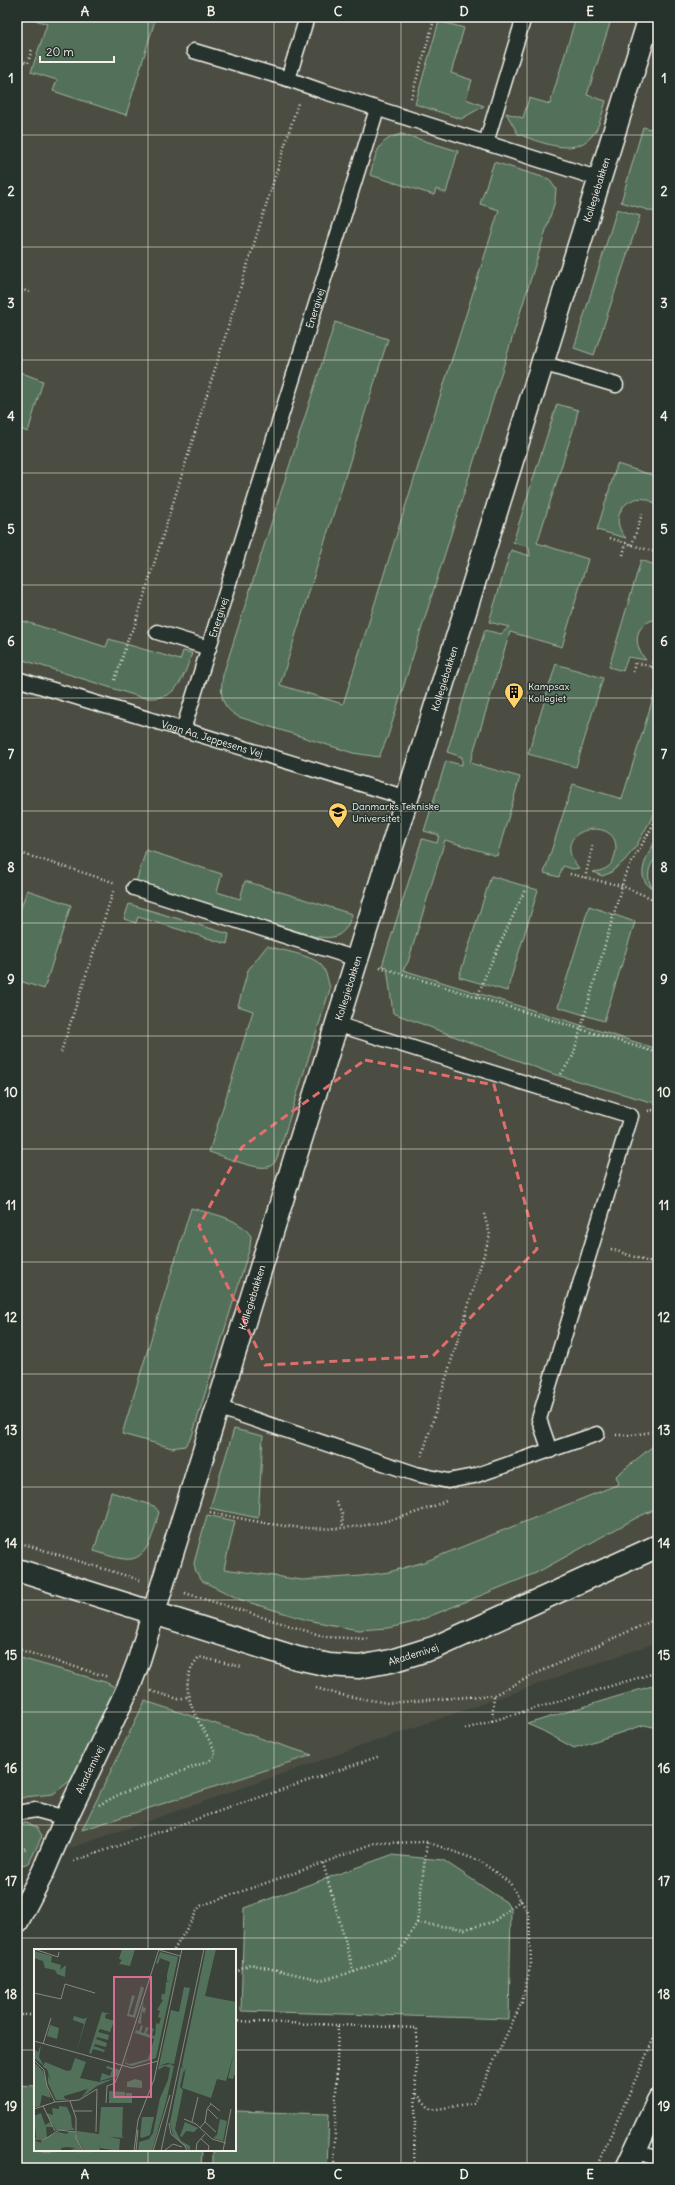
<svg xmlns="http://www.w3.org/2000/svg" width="675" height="2185" viewBox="0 0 675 2185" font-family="Delius,sans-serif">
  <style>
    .built { fill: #4b4e43 }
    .green { fill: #52715a; stroke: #a3b1a1 }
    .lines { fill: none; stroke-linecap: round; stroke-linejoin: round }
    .service-casing { stroke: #f4f1e8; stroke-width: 17 }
    .minor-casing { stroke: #f4f1e8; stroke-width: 25 }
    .tertiary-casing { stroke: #f4f1e8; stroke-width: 25 }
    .path { stroke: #f4f1e8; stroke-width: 2.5; stroke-dasharray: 1 3; stroke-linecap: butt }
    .service { stroke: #26332d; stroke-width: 14 }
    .minor { stroke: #26332d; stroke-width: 22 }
    .tertiary { stroke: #26332d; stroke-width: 22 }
    .marked { fill: none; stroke: #e06e6b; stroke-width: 3; stroke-dasharray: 8 5; stroke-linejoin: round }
    .grid { fill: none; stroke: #f4f1e8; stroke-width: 1; stroke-opacity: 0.55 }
    .labels { text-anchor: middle; stroke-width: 3; stroke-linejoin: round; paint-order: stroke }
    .street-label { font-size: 10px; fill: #f4f1e8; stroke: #26332d }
    .poi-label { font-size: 10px; fill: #f4f1e8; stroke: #26332d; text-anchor: start }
    .inset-road { fill: none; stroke: #868980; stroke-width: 1 }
    .view { fill: #d66f93; fill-opacity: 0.15; stroke: #d66f93; stroke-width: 2 }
    .inset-edge { fill: none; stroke: #f4f1e8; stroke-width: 2 }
    .neatline { fill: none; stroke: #f4f1e8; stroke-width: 1.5 }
    .grid-label { font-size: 13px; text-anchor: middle; font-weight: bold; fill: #f4f1e8 }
  </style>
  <rect width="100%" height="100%" fill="#3c433a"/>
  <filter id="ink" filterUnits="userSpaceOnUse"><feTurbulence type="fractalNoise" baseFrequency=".025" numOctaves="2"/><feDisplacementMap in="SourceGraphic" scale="8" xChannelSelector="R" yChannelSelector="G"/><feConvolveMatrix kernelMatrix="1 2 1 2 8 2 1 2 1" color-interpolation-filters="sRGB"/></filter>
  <g filter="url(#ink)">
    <path class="built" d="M 17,17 L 658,17 L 658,1642 L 17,1867 Z"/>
    <path class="green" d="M 27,17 L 156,17 L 126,115 L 53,91 L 57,80 L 31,72 L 47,24 Z
      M 576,17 L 612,17 L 587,95 L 606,101 C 603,110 601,121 596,130 C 579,160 543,143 518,134 L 506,113 L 523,118 L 529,98 L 550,104 Z
      M 439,21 L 464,28 L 451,73 L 472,80 L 466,99 L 484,106 L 461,119 L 415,104 Z
      M 643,127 L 658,131 L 658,213 L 621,202 Z
      M 402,134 L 458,151 L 446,193 L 436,189 L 434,195 L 370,175 C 376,154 377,139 402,134 Z
      M 494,162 L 549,179 L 556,189 L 555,201 L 388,736 L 379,757 L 353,753 L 239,717 C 220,707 220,694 223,675 L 335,322 L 388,339 L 280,685 L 343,704 L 499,210 L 480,204 Z
      M 617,209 L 640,216 L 594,355 L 574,348 Z
      M 17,371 L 43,381 L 28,432 L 17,428 Z
      M 557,404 L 578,410 L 575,424 L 537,543 L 588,559 L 562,647 L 510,632 L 470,763 L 520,777 L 497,856 L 445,840 L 408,962 L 403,970 L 658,1049 L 658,1104 L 553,1074 L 393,1013 L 387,967 L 382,966 L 422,839 L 437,843 L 439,835 L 424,831 L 446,761 L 462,765 L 462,757 L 447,752 L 485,630 L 501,634 L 509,627 L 489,622 L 511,550 L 530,556 L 529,547 L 513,542 Z
      M 617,464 L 658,477 L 658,507 C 637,483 603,514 626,538 L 597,530 Z
      M 641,560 L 658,566 L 658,619 C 634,622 632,645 646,660 L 628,657 L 623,671 L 609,667 Z
      M 17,619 L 106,647 L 109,639 L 180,660 L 183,651 L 192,653 C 182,682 176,703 140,697 L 17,658 Z
      M 556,664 L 603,678 L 576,767 L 528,754 Z
      M 658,682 L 658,807 L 635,848 L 624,861 L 610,873 L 602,876 L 593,872 C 602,871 611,868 614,858 C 630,812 542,825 579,868 L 573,869 L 563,866 L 559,877 L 544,873 L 573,784 L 622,799 Z
      M 658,836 L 658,856 C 648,865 646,876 652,888 C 632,877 650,851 658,836 Z
      M 146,850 L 222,874 L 217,892 L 240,899 L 245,881 L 352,914 C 345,937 335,940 313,936 L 136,882 Z
      M 491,876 L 538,890 L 507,991 L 459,977 Z
      M 27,890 L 71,905 L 44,989 L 17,980 L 17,920 Z
      M 129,904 L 229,934 L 227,944 L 138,917 L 136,923 L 124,919 Z
      M 589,906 L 635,922 L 604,1021 L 558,1007 Z
      M 267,946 C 280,950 312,955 321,965 C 327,972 328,981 330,989 L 278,1155 C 276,1161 274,1165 268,1167 C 255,1170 223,1156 209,1152 L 253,1011 L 238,1006 L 248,970 Z
      M 191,1208 C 212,1214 238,1217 251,1236 L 250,1247 L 192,1436 L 185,1446 L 172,1448 L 122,1434 Z
      M 234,1429 L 263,1436 L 258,1518 L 210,1508 Z
      M 658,1442 L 658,1508 L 638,1517 L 536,1573 L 418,1621 L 389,1628 L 358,1630 L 307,1620 L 241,1600 L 202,1581 L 196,1572 L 194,1563 L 207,1515 L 235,1521 L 224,1569 L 302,1580 L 361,1576 L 389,1572 L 424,1562 L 619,1484 L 616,1476 Z
      M 111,1492 L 154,1506 L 159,1512 C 154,1529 149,1563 124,1559 C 114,1558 104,1554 94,1551 Z
      M 17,1657 L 105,1682 L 117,1688 L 71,1780 L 53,1794 L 25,1797 L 17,1800 Z
      M 658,1684 L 658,1728 L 644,1725 L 574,1748 L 543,1731 L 527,1724 Z
      M 145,1701 L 312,1755 L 82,1830 Z
      M 26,1823 L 37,1827 L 42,1836 L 29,1863 L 17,1867 L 17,1825 Z
      M 391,1855 L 443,1860 L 506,1902 L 511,1910 L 509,2019 L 241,2011 L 244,1908 Z
      M 17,2085 L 35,2086 L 35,2150 L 202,2150 L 201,2168 L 17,2168 Z
      M 235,2111 L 329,2114 L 327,2168 L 213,2168 L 213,2150 L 235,2150 Z"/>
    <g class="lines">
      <defs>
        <g id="service">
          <path d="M 194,51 L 288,79 L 322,91 L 600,179"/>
          <path d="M 288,79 L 307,17"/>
          <path d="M 486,143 L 524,17"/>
          <path d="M 542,363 L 616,385"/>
          <path d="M 157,632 L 209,648"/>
          <path id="s1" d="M 17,679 L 407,798"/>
          <path id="s2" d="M 183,730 L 377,109"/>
          <path d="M 134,888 L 357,959"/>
          <path d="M 336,1024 L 631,1116 L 539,1419 L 550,1451"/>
          <path d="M 217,1407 L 416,1474 L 448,1481 L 474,1476 L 597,1434"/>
          <path d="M 17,1813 L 36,1810 L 66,1818"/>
          <path d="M 635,2151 L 658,2159"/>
        </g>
        <g id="minor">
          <path id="s3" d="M 17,1570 L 297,1658 L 329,1665 L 359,1667 L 391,1661 L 436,1647 L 658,1546"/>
          <path id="s4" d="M 17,1922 L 43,1872 L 66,1818 L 130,1684 L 138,1663 L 650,17"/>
        </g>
        <path id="tertiary" d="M 627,2168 L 658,2101"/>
      </defs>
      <use href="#service" class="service-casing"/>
      <use href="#minor" class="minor-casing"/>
      <use href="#tertiary" class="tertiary-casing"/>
      <path class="path" d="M 17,59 L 28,63 L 32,49
        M 411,98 L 435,17
        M 17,288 L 29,292
        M 610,538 L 658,553
        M 632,545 L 642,514
        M 623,555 L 626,543
        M 651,667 L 658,643
        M 633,672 L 635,662 L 658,669
        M 115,680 L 130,633 L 134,628 L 298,103
        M 17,852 L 116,883
        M 570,874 L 622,886 L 658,901
        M 585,878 L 593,844
        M 380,967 L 658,1053
        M 477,998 L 486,974 L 525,890
        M 61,1052 L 114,889
        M 561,1074 L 573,1056 L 625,875 L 658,816
        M 648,1111 L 658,1109
        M 611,1249 L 658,1265
        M 616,1435 L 632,1435 L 658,1431
        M 422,1456 L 490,1235 L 484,1214
        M 336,1502 L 342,1513 L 343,1528
        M 210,1512 C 252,1521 297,1531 340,1528 C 376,1526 413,1515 446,1501
        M 17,1542 L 140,1580
        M 185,1593 L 326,1637 L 369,1639
        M 17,1649 L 108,1677
        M 316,1688 L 341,1695 L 388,1703 L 494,1695 L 531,1676 L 658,1618
        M 151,1691 L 178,1699 L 187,1697
        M 492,1721 L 494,1695
        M 465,1729 L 658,1672
        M 99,1805 L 120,1794 L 209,1761 L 215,1756 L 214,1749 C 199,1720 172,1688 199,1657 L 242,1667
        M 17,1852 L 27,1848
        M 74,1861 L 380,1756
        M 323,1863 L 354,1972
        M 417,1923 L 427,1842
        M 174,1950 L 200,1906 L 323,1863 L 375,1843 L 427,1842 L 480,1861 L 510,1883 L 529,1914 L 531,1963 L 522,2002 L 474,2103 L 431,2110 L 416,2093
        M 235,1973 L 250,1964 L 321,1980 L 354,1972 L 397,1955 L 417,1923 L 465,1929 L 493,1922 L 521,1900
        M 17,2015 L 35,2015
        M 235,2021 L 338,2025 L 334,2168
        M 338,2025 L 417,2028 L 414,2168
        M 596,2168 L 658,2029"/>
      <use href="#service" class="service"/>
      <use href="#minor" class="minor"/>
      <use href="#tertiary" class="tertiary"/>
    </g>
  </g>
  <path class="marked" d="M 365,1060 L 494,1085 L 537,1249 L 433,1356 L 265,1365 L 199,1226 L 242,1147 Z"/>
  <path class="grid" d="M 148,17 L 148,1950M 274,17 L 274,2168M 401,17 L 401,2168M 527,17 L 527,2168M 17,135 L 658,135M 17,247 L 658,247M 17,360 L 658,360M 17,473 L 658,473M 17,585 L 658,585M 17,698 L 658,698M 17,811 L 658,811M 17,923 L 658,923M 17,1036 L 658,1036M 17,1149 L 658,1149M 17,1262 L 658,1262M 17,1374 L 658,1374M 17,1487 L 658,1487M 17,1600 L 658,1600M 17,1712 L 658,1712M 17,1825 L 658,1825M 17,1938 L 658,1938M 17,2050 L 35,2050M 235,2050 L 658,2050M 148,2150 L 148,2168"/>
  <defs>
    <symbol id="building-pin" viewBox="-11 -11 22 30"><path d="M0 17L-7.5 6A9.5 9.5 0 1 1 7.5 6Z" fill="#ffd166" stroke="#26332d"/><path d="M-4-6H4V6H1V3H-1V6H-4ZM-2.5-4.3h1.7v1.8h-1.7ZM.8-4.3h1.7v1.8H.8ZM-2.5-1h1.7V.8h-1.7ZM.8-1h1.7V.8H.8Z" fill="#111"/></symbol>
    <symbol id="university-pin" viewBox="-11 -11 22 30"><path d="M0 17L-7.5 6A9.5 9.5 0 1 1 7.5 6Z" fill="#ffd166" stroke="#26332d"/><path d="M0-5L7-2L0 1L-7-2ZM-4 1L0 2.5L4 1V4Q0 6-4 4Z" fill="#111"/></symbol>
  </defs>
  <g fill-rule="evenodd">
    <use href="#building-pin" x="503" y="681" width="22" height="30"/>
    <use href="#university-pin" x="327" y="801" width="22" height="30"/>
  </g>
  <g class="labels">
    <g class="street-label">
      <text dy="4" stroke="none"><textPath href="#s4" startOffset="1829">Kollegiebakken</textPath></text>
      <text dy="4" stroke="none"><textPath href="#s2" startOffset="442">Energivej</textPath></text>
      <text dy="4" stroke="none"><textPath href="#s2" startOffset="118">Energivej</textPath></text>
      <text dy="4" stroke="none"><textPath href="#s4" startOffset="1317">Kollegiebakken</textPath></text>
      <text dy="4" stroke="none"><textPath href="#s1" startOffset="204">Vagn Aa. Jeppesens Vej</textPath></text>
      <text dy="4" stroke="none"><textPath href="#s4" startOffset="993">Kollegiebakken</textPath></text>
      <text dy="4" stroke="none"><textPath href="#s4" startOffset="669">Kollegiebakken</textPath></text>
      <text dy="4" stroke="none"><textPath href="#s3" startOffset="412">Akademivej</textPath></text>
      <text dy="4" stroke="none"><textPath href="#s4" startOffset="169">Akademivej</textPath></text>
    </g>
    <g class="poi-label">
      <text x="528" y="690">Kampsax<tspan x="528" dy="12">Kollegiet</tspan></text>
      <text x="352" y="810">Danmarks Tekniske<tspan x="352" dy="12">Universitet</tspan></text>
    </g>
  </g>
  <g transform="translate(34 1949)">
    <rect width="202" height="202" fill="#3c433a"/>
    <path d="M 88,0 L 101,0 L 96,17 L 85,15 L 88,11 L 85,10 ZM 172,0 L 182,0 L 171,47 L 202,53 L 202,122 L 199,130 L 194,129 L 200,104 L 192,132 L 183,130 L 177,149 L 148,139 L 152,119 L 150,123 L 148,116 ZM 0,2 L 18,7 L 17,13 L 27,16 L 26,21 L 32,16 L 31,28 L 23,25 L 21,21 L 11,19 L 9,12 L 0,9 ZM 126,3 L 144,8 L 122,109 L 98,117 L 91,115 L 93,106 L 92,114 L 96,115 L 114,110 L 120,90 L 101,84 L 110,50 L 109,58 L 112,59 L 111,64 L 108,63 L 107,75 L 104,74 L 102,81 L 105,82 L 107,76 L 109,77 L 107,83 L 110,84 L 112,78 L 115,79 L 112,84 L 116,86 L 118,79 L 120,80 L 118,86 L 121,87 L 122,74 L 125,75 L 127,69 L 124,68 L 126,62 L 123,61 L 129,51 L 127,50 L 128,45 L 131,45 L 132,33 L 136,33 L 133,32 L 133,26 L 136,13 L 126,9 L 124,15 L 122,14 ZM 107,37 L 110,39 L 101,69 L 93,67 L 98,46 L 101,47 L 95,65 L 99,66 ZM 150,38 L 156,39 L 140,115 L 133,114 L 125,117 L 136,115 L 140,117 L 132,153 L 118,202 L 104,202 L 105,193 L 115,190 L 119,184 L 126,149 L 134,131 L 136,119 L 131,117 L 124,121 L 137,61 L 145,63 ZM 68,63 L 77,65 L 72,65 L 71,69 L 80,72 L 76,83 L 66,80 L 64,83 L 75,86 L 74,91 L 63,88 L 62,90 L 73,94 L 72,98 L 61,95 L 60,97 L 71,101 L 70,103 L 59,100 L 57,105 L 55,104 ZM 40,67 L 50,70 L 53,68 L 42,104 L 50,75 L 39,71 ZM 16,76 L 25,79 L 23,90 L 13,87 ZM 7,96 L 5,108 L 10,117 L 0,109 L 0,100 L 4,103 ZM 41,109 L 52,113 L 46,129 L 65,133 L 82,129 L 63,137 L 47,149 L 54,140 L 30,147 L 31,150 L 35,151 L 22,151 L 14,134 L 14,126 L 17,133 L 13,120 L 9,118 L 11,113 L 33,122 L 37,121 ZM 0,113 L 9,122 L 17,149 L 8,146 L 6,157 L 3,158 L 0,158 ZM 73,117 L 86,121 L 83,127 L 66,132 L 68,124 L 76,127 L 78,121 L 72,119 ZM 147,118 L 150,120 L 146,138 L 149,141 L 141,180 L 147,192 L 156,197 L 156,202 L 139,186 L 136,174 ZM 101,130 L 108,132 L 108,139 L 93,138 L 93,133 ZM 75,142 L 91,143 L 91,151 L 92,144 L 98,144 L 98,154 L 75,154 ZM 25,157 L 33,158 L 37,167 L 38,178 L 41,181 L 22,181 L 12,164 L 19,166 L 18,159 L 25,160 ZM 67,158 L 89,158 L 88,188 L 92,189 L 75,188 L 86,190 L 85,202 L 66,199 L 65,192 L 66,202 L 51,202 L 43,189 L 43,182 L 65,185 ZM 7,164 L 11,176 L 16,173 L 19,178 L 12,178 L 13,189 L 2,189 L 0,167 ZM 108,168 L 120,168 L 116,186 L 108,189 L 106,188 ZM 186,170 L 193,172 L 189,192 L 179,189 L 183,186 ZM 151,173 L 164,179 L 160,183 L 152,182 L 148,188 L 146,187 ZM 24,183 L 33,185 L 34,183 L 41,183 L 49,202 L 35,202 L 41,199 L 32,198 L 27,199 L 27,202 L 0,202 L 0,191 L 7,194 L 7,191 Z" fill="#52715a"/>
    <path class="inset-road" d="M 0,0 L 24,8 L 25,3M 122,0 L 146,7M 0,44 L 27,50 L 31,35 L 61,44M 0,92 L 98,119 L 124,112M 9,95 L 17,69M 0,111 L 10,121 L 13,137 L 21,153M 36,152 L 42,169 L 42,190 L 50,202M 72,154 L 73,137 L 81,134 L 87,119 L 125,0M 176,154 L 186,162M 9,157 L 21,182M 0,160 L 21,153 L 45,151 L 63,140 L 62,183M 174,160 L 184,170M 39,162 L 58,162M 150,170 L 162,175 L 178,190 L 192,194M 158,173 L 164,148M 171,173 L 182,183M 135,174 L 137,185 L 151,197 L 153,202M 166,179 L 171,173 L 173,160 L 177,155M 0,190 L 11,190 L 25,181 L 42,183M 167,190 L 175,197 L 174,202M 100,202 L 104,171 L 120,131 L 148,0M 102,202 L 104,181M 119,202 L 136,146M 127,202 L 170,0M 130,202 L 139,195 L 148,198M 162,202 L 163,194 L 171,185M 189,202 L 197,160"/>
    <path class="view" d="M 80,28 L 117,28 L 117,148 L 80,148 Z"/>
    <rect width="202" height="202" class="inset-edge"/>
  </g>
  <rect width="675" height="2185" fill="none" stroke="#26332d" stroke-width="44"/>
  <path d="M40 56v6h74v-6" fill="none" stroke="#f4f1e8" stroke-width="2"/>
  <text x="46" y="56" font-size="12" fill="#f4f1e8" stroke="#26332d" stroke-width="3" paint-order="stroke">20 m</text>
  <rect x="22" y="22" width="631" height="2141" class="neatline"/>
  <g class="grid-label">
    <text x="85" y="16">A</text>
    <text x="211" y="16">B</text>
    <text x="338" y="16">C</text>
    <text x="464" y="16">D</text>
    <text x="590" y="16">E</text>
    <text x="11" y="83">1</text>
    <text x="664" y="83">1</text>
    <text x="11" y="196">2</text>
    <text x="664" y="196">2</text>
    <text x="11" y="308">3</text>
    <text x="664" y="308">3</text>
    <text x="11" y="421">4</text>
    <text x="664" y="421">4</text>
    <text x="11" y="534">5</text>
    <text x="664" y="534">5</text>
    <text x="11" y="646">6</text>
    <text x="664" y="646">6</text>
    <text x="11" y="759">7</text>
    <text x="664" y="759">7</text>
    <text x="11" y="872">8</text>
    <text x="664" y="872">8</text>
    <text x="11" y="984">9</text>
    <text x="664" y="984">9</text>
    <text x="11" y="1097">10</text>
    <text x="664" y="1097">10</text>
    <text x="11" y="1210">11</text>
    <text x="664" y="1210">11</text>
    <text x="11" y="1322">12</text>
    <text x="664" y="1322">12</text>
    <text x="11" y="1435">13</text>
    <text x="664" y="1435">13</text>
    <text x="11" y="1548">14</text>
    <text x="664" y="1548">14</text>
    <text x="11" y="1660">15</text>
    <text x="664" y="1660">15</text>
    <text x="11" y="1773">16</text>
    <text x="664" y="1773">16</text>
    <text x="11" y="1886">17</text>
    <text x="664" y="1886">17</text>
    <text x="11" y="1999">18</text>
    <text x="664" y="1999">18</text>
    <text x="11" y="2111">19</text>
    <text x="664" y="2111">19</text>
    <text x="85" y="2179">A</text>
    <text x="211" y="2179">B</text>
    <text x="338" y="2179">C</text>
    <text x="464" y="2179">D</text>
    <text x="590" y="2179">E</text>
  </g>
</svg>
